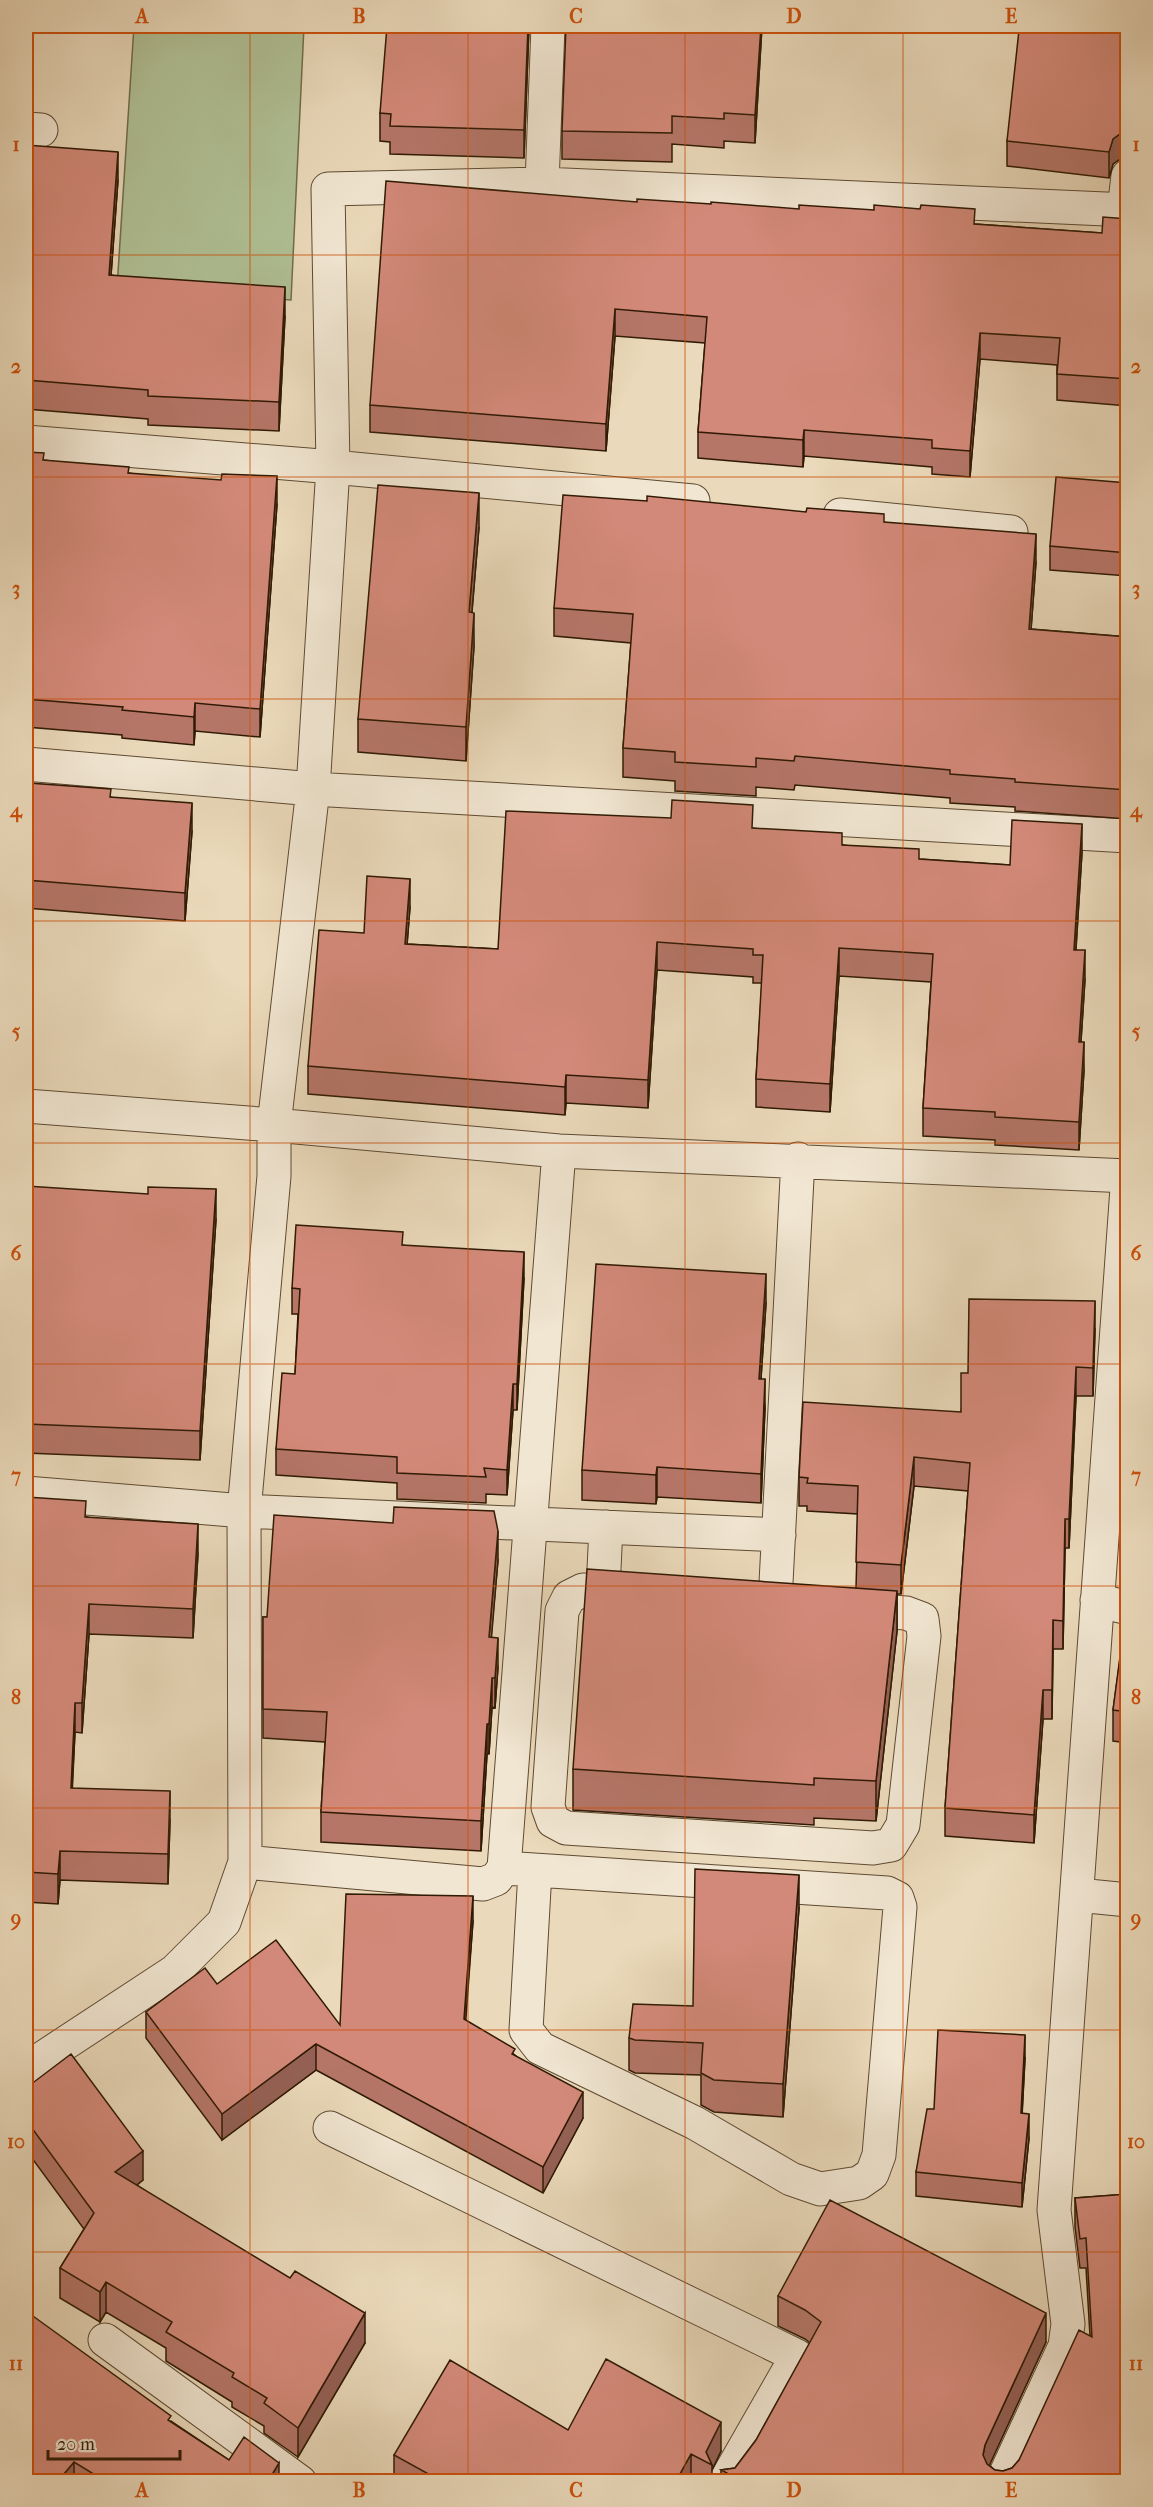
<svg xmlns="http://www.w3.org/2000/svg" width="1153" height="2507" viewBox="0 0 1153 2507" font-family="'IM FELL French Canon',serif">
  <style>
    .green { fill: #b0c095; stroke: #706d4c; stroke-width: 1.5 }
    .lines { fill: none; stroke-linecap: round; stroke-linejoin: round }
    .minor-casing { stroke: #5e4a32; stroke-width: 35 }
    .minor { stroke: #f1e6d2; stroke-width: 33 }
    .wall { fill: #b57668; stroke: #301a04; stroke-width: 1.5 }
    .shaded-wall { fill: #946055; stroke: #301a04; stroke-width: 1.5 }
    .building { fill: #d38979; stroke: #301a04; stroke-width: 1.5 }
    .grid { fill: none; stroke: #cc500b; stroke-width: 1.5; stroke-opacity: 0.55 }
    .neatline { fill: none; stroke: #cc500b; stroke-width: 2 }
    .grid-label { font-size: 20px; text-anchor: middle; font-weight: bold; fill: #cc500b }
  </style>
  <rect width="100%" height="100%" fill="#ead9ba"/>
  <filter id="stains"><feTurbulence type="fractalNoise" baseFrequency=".00333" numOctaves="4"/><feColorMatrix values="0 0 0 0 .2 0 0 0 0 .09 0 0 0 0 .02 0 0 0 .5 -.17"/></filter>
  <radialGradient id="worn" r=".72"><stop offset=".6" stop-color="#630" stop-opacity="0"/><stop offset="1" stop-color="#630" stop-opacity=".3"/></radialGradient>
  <path class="green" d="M 134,26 L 304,26 L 291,300 L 117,288 Z"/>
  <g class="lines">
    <defs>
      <path id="minor" d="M 26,129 L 41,130
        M 542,184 L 548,26
        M 1124,210 L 1128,176
        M 26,442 L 333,467 L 693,501
        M 840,515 L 1011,532
        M 26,764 L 313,789 L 1128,836
        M 26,1106 L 274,1125 L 559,1151 L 1128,1176
        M 26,1493 L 244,1511 L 779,1535
        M 583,1590 L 906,1613 L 922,1619 L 924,1636 L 903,1825 L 891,1845 L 873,1848 L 566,1828 L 553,1821 L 548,1807 L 562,1611 L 569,1597 Z
        M 603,1590 L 606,1527
        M 1097,1600 L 1128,1608
        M 775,1602 L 798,1159
        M 245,1862 L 483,1884 L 496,1879 L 504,1868 L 559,1151
        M 504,1868 L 887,1893 L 897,1898 L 900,1907 L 879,2155 L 872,2174 L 859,2183 L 820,2189 L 791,2179 L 695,2123 L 540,2048 L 526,2030 L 535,1871
        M 1078,1895 L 1128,1900
        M 26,2069 L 175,1971 L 224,1922 L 245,1862 L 244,1511 L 274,1176 L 274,1125 L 313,789 L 333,467 L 328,189 L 542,184 L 1128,210
        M 330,2128 L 797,2356 L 725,2482
        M 105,2340 L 300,2482
        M 1002,2482 L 1065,2346 L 1068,2324 L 1054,2210 L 1128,1174"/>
    </defs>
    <use href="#minor" class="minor-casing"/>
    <use href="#minor" class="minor"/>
  </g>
  <path class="wall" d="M 529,26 L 524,158 L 390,154 L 390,142 L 380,141 L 380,113 Z
    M 762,26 L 755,143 L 724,141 L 724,148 L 672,144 L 672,162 L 562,159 L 562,131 Z
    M 1128,26 L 1128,158 L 1120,159 L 1113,164 L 1109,178 L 1007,166 L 1007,141 L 1038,32 Z
    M 26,145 L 118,180 L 111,275 L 285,316 L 279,431 L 148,425 L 148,419 L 26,409 Z
    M 637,202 L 975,224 L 1102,233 L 1128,219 L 1128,406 L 1057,400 L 1057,365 L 980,359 L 970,477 L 932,474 L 932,467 L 804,456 L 803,467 L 698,458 L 698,432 L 705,343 L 615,336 L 606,451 L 370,432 L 370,405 Z
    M 26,452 L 44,460 L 129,473 L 277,504 L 260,737 L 195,731 L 194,745 L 122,738 L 122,735 L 26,727 Z
    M 1128,483 L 1128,576 L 1050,570 L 1050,546 Z
    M 884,522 L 1036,562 L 1031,629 L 1128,637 L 1128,819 L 1015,811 L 1015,807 L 950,803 L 950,798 L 795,785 L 794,790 L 756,787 L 756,796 L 675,791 L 675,781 L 623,777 L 623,748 L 631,643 L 554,636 L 554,608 Z
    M 479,527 L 472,612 L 474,646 L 466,761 L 358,752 L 358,719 Z
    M 26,771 L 30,783 L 111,797 L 192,831 L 185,921 L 26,908 Z
    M 753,828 L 919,859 L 1010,865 L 1082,852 L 1076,950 L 1085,979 L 1081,1042 L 1084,1070 L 1079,1150 L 995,1145 L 995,1140 L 923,1136 L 923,1108 L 931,982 L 839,976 L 830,1112 L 756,1107 L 756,1079 L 762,983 L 753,983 L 753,977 L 657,970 L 648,1108 L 566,1103 L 565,1115 L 308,1094 L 308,1066 L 364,933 L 410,907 L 407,944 L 498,949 Z
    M 26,1186 L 216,1219 L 200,1460 L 26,1453 Z
    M 403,1245 L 524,1278 L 517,1410 L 513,1410 L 507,1495 L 486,1494 L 486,1503 L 397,1499 L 397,1483 L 276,1475 L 276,1449 L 295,1374 L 298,1314 L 292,1314 L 292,1288 Z
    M 766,1303 L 761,1379 L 765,1408 L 761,1503 L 657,1497 L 656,1504 L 582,1500 L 582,1470 Z
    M 1095,1329 L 1093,1396 L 1076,1396 L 1069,1548 L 1065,1548 L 1063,1649 L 1053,1649 L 1052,1719 L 1043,1719 L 1034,1843 L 945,1836 L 945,1808 L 968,1491 L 914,1486 L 901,1594 L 897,1594 L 897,1631 L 876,1821 L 814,1818 L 814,1825 L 573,1810 L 573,1769 L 856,1588 L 858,1514 L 807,1511 L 807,1506 L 799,1506 L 799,1477 L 961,1412 L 968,1373 Z
    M 26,1497 L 198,1553 L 193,1638 L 89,1634 L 82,1733 L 75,1732 L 72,1788 L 170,1820 L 168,1884 L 60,1880 L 58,1904 L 26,1902 Z
    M 498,1560 L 491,1637 L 498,1667 L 495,1708 L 492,1707 L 489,1754 L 487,1754 L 481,1851 L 321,1842 L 321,1812 L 325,1742 L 263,1738 L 263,1617 L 267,1617 Z
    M 1128,1603 L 1128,1743 L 1113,1741 L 1113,1710 Z
    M 799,1908 L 783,2117 L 714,2112 L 701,2105 L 701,2075 L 635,2073 L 629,2070 L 629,2038 L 693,2006 Z
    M 473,1921 L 465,2020 L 515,2055 L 583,2118 L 543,2193 L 316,2070 L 222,2140 L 146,2038 L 146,2012 L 217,1984 L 340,2025 Z
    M 1025,2058 L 1022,2113 L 1029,2138 L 1022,2207 L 916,2196 L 916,2172 L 934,2109 Z
    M 26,2088 L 143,2180 L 137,2185 L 365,2343 L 298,2457 L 264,2433 L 264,2426 L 232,2407 L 232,2402 L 166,2361 L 166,2348 L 106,2312 L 100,2322 L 60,2298 L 60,2268 L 84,2229 L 26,2150 Z
    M 1128,2194 L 1128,2481 L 721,2481 L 721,2470 L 735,2468 L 756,2440 L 810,2343 L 805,2339 L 778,2326 L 778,2296 L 1046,2342 L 989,2465 L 995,2470 L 1003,2471 L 1012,2468 L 1019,2460 L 1090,2336 L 1086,2268 L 1080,2268 L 1075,2227 L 1075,2198 Z
    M 171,2421 L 229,2460 L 279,2481 L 26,2481 Z
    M 568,2430 L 721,2451 L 712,2470 L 712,2481 L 394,2481 L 394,2455 Z"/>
  <path class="shaded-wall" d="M 528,26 L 529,26 L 524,158 L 524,130 Z
    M 761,26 L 762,26 L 755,143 L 755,115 Z
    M 1120,134 L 1120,159 L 1113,164 L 1109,178 L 1109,152 L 1113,139 Z
    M 118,152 L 118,180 L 109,303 L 109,275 Z
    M 285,287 L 285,316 L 279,431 L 279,402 Z
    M 615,309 L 615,336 L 606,451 L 606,424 Z
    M 980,333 L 980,359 L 970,477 L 970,451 Z
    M 804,430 L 804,456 L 803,467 L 803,440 Z
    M 277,476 L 277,504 L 260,737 L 260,709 Z
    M 479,493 L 479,527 L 469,646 L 469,612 Z
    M 1036,534 L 1036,562 L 1029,658 L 1029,629 Z
    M 474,613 L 474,646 L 466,761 L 466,727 Z
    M 195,703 L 195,731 L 194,745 L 194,717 Z
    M 192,803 L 192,831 L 185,921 L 185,893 Z
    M 1082,824 L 1082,852 L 1074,978 L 1074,950 Z
    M 410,879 L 410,907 L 405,972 L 405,944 Z
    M 657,942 L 657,970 L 648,1108 L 648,1080 Z
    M 839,948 L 839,976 L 830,1112 L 830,1084 Z
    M 1085,950 L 1085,979 L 1079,1070 L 1079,1042 Z
    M 1084,1042 L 1084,1070 L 1079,1150 L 1079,1122 Z
    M 566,1075 L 566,1103 L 565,1115 L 565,1087 Z
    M 216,1189 L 216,1219 L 200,1460 L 200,1431 Z
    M 524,1252 L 524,1278 L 517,1410 L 517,1384 Z
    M 766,1274 L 766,1303 L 759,1408 L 759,1379 Z
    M 1095,1301 L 1095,1329 L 1093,1396 L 1093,1368 Z
    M 1076,1367 L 1076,1396 L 1069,1548 L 1069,1519 Z
    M 765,1379 L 765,1408 L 761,1503 L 761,1474 Z
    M 513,1384 L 513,1410 L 507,1495 L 507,1470 Z
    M 914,1457 L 914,1486 L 901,1594 L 901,1565 Z
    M 657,1467 L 657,1497 L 656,1504 L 656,1475 Z
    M 1065,1519 L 1065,1548 L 1063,1649 L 1063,1621 Z
    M 198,1524 L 198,1553 L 193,1638 L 193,1609 Z
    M 498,1531 L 498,1560 L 489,1667 L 489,1637 Z
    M 897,1591 L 897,1631 L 876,1821 L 876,1781 Z
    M 89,1604 L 89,1634 L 82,1733 L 82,1703 Z
    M 1053,1620 L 1053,1649 L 1052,1719 L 1052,1690 Z
    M 498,1638 L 498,1667 L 495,1708 L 495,1678 Z
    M 492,1678 L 492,1707 L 489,1754 L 489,1724 Z
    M 1043,1690 L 1043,1719 L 1034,1843 L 1034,1815 Z
    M 75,1703 L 75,1732 L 71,1817 L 71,1788 Z
    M 487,1724 L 487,1754 L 481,1851 L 481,1821 Z
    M 170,1791 L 170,1820 L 168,1884 L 168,1854 Z
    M 60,1851 L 60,1880 L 58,1904 L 58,1874 Z
    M 799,1875 L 799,1908 L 783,2117 L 783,2084 Z
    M 473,1896 L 473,1921 L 464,2045 L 464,2019 Z
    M 1025,2035 L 1025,2058 L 1021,2137 L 1021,2113 Z
    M 316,2044 L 316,2070 L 222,2140 L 222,2114 Z
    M 583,2092 L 583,2118 L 543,2193 L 543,2167 Z
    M 1029,2114 L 1029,2138 L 1022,2207 L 1022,2183 Z
    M 143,2151 L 143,2180 L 115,2202 L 115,2172 Z
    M 106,2282 L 106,2312 L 100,2322 L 100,2292 Z
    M 365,2313 L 365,2343 L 298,2457 L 298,2428 Z
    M 1046,2313 L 1046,2342 L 985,2475 L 983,2455 L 985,2445 Z
    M 721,2422 L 721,2451 L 712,2470 L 712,2465 L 706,2452 Z
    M 691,2454 L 691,2481 L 676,2481 Z
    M 74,2462 L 74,2481 L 58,2481 Z
    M 279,2463 L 279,2481 L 270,2481 L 270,2478 Z"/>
  <path class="building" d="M 387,26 L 528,26 L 524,130 L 390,126 L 391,114 L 380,113 Z
    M 566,26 L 761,26 L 755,115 L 724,113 L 724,119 L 672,116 L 672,133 L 562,131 Z
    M 1039,26 L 1128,26 L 1128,133 L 1120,134 L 1113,139 L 1109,152 L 1007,141 L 1019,30 L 1038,32 Z
    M 26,145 L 118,152 L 109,275 L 285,287 L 279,402 L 148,396 L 148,390 L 26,380 Z
    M 386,181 L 637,202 L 637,199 L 711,204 L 711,202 L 799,209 L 799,205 L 874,210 L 874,205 L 920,209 L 921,205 L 975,209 L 974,224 L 1102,233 L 1103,217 L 1128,219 L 1128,379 L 1057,374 L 1060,338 L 980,333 L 970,451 L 932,448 L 932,440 L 804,430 L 803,440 L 698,432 L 707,317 L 615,309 L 606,424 L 370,405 Z
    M 26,452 L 44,453 L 43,460 L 129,467 L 128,473 L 221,480 L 222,474 L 277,476 L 260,709 L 195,703 L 194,717 L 122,710 L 123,707 L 26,699 Z
    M 1056,477 L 1128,483 L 1128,553 L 1050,546 Z
    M 378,485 L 479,493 L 469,612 L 474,613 L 466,727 L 358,719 Z
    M 563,495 L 647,501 L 647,496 L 806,512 L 807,508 L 884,514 L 884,522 L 1036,534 L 1029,629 L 1128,637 L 1128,790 L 1015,782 L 1015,779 L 950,774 L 950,770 L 795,756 L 794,761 L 756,758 L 756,767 L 675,762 L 675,752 L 623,748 L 633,614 L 554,608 Z
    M 26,771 L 30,772 L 29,783 L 111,789 L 110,797 L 192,803 L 185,893 L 26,880 Z
    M 672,800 L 753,805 L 752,828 L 842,833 L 842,845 L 919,849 L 919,859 L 1010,865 L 1012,820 L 1082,824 L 1074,950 L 1085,950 L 1079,1042 L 1084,1042 L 1079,1122 L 995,1117 L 995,1112 L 923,1108 L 933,954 L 839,948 L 830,1084 L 756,1079 L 763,955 L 753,955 L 753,949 L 657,942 L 648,1080 L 566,1075 L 565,1087 L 308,1066 L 319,930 L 364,933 L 367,876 L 410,879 L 405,944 L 498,949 L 506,811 L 671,818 Z
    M 26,1186 L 148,1194 L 148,1187 L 216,1189 L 200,1431 L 26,1424 Z
    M 296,1225 L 403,1232 L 402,1245 L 524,1252 L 517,1384 L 513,1384 L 507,1470 L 484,1468 L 486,1477 L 397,1473 L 397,1457 L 276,1449 L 282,1373 L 295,1374 L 300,1289 L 292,1288 Z
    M 596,1264 L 766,1274 L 759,1379 L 765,1379 L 761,1474 L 657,1467 L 656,1475 L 582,1470 Z
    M 969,1299 L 1095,1301 L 1093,1368 L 1076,1367 L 1069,1519 L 1065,1519 L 1063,1621 L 1053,1620 L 1052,1690 L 1043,1690 L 1034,1815 L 945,1808 L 970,1463 L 914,1457 L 901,1565 L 856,1562 L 858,1486 L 807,1483 L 808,1478 L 799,1477 L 803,1402 L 961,1412 L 961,1373 L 968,1373 Z
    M 26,1497 L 86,1501 L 85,1517 L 198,1524 L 193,1609 L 89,1604 L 82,1703 L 75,1703 L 71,1788 L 170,1791 L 168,1854 L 60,1851 L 58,1874 L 26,1872 Z
    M 394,1507 L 494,1511 L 498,1531 L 489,1637 L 498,1638 L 495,1678 L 492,1678 L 489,1724 L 487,1724 L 481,1821 L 321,1812 L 327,1712 L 263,1709 L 263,1617 L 267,1617 L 274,1515 L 393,1523 Z
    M 587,1569 L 897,1591 L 876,1781 L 814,1778 L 814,1785 L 573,1769 Z
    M 1127,1603 L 1128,1603 L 1128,1712 L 1113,1710 Z
    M 695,1869 L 799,1875 L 783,2084 L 714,2080 L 701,2073 L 703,2043 L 635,2040 L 629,2038 L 633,2004 L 693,2006 Z
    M 346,1894 L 473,1896 L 464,2019 L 515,2049 L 512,2054 L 583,2092 L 543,2167 L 316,2044 L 222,2114 L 146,2012 L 205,1968 L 217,1984 L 276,1940 L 340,2025 Z
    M 938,2030 L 1025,2035 L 1021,2113 L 1029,2114 L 1022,2183 L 916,2172 L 927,2109 L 934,2109 Z
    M 71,2054 L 143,2151 L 115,2172 L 290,2278 L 295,2271 L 365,2313 L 298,2428 L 264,2403 L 267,2398 L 232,2377 L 234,2373 L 166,2332 L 172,2322 L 106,2282 L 100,2292 L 60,2268 L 94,2213 L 26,2120 L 26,2088 Z
    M 1128,2194 L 1128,2481 L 742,2481 L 721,2470 L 735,2468 L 756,2440 L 821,2322 L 805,2310 L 778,2296 L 830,2200 L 1046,2313 L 985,2445 L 983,2455 L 987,2464 L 995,2470 L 1003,2471 L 1012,2468 L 1019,2460 L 1079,2330 L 1092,2337 L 1086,2238 L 1080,2239 L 1075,2198 Z
    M 26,2311 L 171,2416 L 168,2420 L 229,2460 L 244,2437 L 279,2463 L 270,2478 L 276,2481 L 105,2481 L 74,2462 L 58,2481 L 26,2481 Z
    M 606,2359 L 721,2422 L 706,2452 L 712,2465 L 691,2454 L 676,2481 L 441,2481 L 394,2455 L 450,2360 L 568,2430 Z"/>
  <path class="grid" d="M 250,26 L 250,2482M 468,26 L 468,2482M 685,26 L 685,2482M 903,26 L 903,2482M 26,255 L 1128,255M 26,477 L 1128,477M 26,699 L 1128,699M 26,921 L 1128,921M 26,1143 L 1128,1143M 26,1364 L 1128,1364M 26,1586 L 1128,1586M 26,1808 L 1128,1808M 26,2030 L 1128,2030M 26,2252 L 1128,2252"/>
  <rect width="1153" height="2507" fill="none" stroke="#ead9ba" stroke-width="66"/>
  <path d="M48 2450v9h132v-9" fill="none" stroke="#301a04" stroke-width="3"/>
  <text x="57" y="2450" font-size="18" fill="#301a04" stroke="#f1e6d2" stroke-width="4.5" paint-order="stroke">20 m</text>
  <rect x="33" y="33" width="1087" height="2441" class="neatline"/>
  <g class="grid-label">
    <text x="142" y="23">A</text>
    <text x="359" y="23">B</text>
    <text x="576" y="23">C</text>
    <text x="794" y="23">D</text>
    <text x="1011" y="23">E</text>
    <text x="16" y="151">1</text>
    <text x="1136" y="151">1</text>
    <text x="16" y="373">2</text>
    <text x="1136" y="373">2</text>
    <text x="16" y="595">3</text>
    <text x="1136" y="595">3</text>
    <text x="16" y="817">4</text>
    <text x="1136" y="817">4</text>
    <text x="16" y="1038">5</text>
    <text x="1136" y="1038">5</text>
    <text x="16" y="1260">6</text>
    <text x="1136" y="1260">6</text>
    <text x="16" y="1482">7</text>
    <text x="1136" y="1482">7</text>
    <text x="16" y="1704">8</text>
    <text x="1136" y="1704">8</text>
    <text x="16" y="1926">9</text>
    <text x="1136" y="1926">9</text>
    <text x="16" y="2148">10</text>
    <text x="1136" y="2148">10</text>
    <text x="16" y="2370">11</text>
    <text x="1136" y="2370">11</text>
    <text x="142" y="2497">A</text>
    <text x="359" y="2497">B</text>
    <text x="576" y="2497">C</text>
    <text x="794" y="2497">D</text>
    <text x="1011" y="2497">E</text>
  </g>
  <rect width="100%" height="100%" filter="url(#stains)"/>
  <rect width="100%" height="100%" fill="url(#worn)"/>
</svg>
